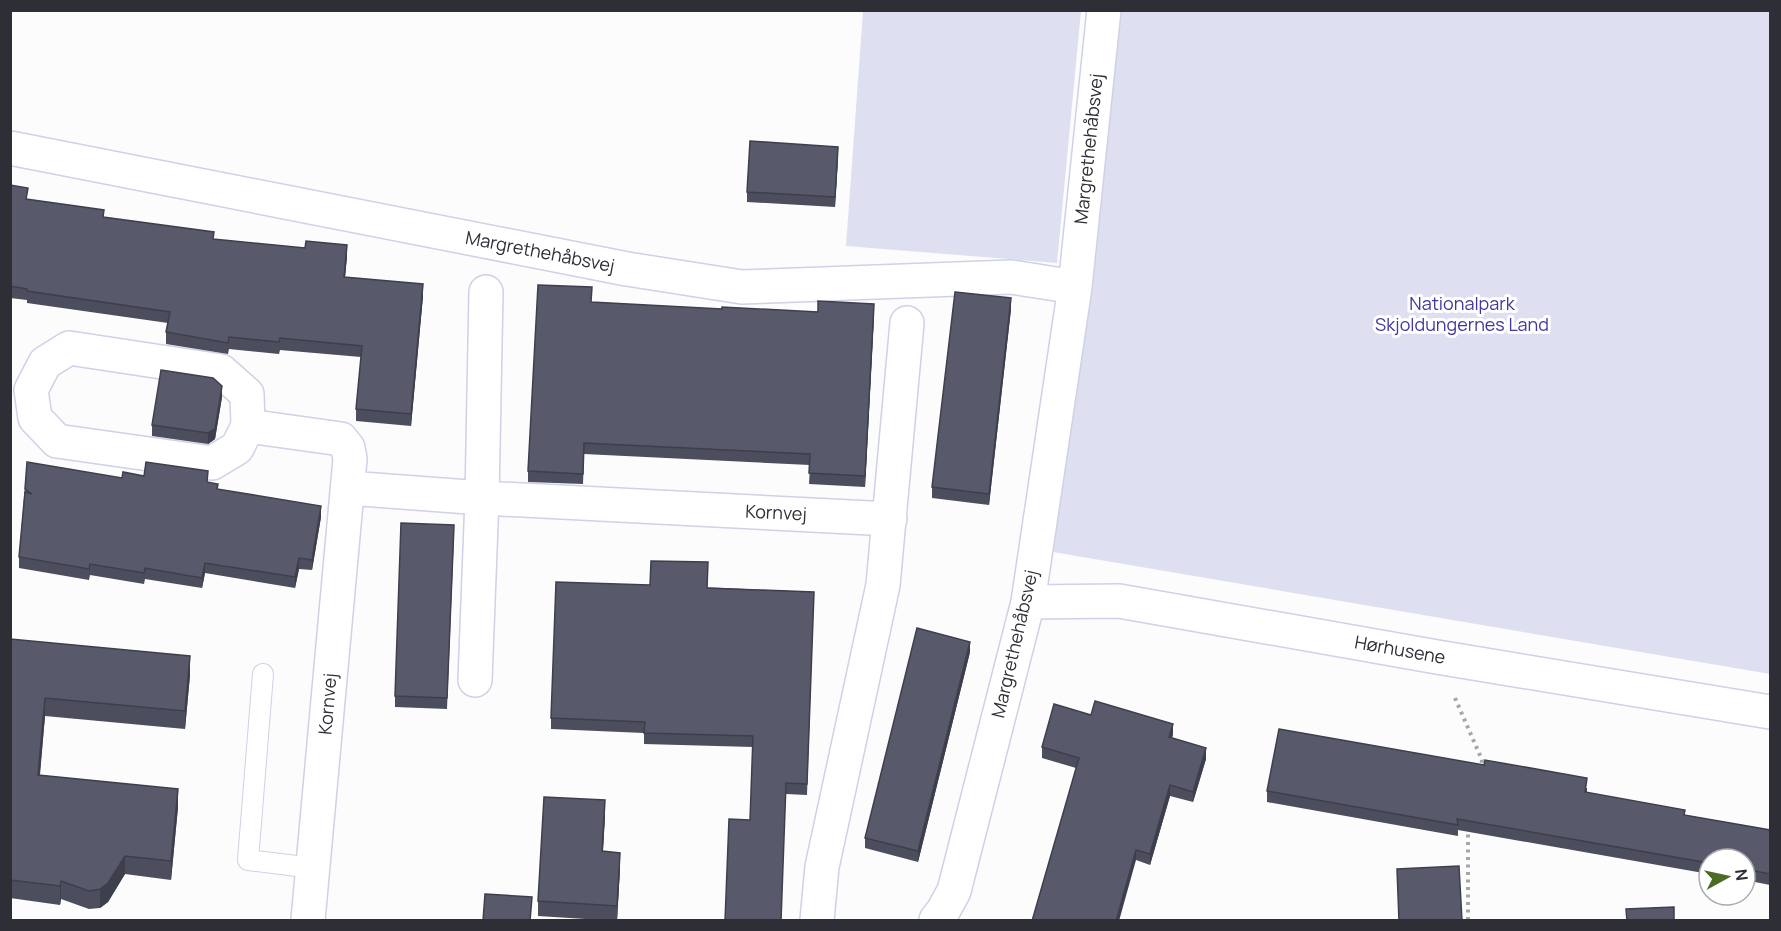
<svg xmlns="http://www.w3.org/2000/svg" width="1781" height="931" viewBox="0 0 1781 931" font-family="Manrope,sans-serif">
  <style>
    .green { fill: #dee0f2 }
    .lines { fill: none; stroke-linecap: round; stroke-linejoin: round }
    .lane-casing { stroke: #cfd1e6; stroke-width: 22 }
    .street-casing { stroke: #cfd1e6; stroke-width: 36 }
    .path { stroke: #a6a6a9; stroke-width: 4; stroke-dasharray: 3 4.5; stroke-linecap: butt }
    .lane { stroke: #fff; stroke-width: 20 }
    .street { stroke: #fff; stroke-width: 33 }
    .wall { fill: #4c4d5d }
    .shaded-wall { fill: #3e3f4c }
    .building { fill: #585a6c; stroke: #3e3f4c; stroke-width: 1.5 }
    .labels { text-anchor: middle; stroke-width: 6; stroke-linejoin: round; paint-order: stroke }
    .street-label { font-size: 18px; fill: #2e2e36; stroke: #fff }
    .park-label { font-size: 18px; fill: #40389f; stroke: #fff }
  </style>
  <rect width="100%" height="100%" fill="#fcfcfc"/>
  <path class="green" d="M 863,11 L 1081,11 L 1057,263 L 846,246 Z
    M 1099,11 L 1770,11 L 1770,674 L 1053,552 Z"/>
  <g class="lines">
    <defs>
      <path id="lane" d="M 263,674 L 248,860 L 313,868"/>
      <path id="street" d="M 10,148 L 627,269 L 742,287 L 1011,277 L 1075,287
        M 69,348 L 221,371 L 247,394 L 248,426 L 237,448 L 212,463 L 57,441 L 35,418 L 31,390 L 45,363 Z
        M 248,426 L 341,439 L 348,448 L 350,459 L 308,920
        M 348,488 L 482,498 L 890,519
        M 1028,602 L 1119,601 L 1437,657 L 1770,712
        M 475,680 L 482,498 L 486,292
        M 817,920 L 822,867 L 883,585 L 907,323
        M 936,920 L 943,911 L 954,891 L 1028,602 L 1075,287 L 1104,10"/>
    </defs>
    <use href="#lane" class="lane-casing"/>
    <use href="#street" class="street-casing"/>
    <path class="path" d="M 1455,698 L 1482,760 L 1481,768
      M 1468,920 L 1468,828"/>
    <use href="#lane" class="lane"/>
    <use href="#street" class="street"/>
  </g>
  <path class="wall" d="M 838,157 L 835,207 L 747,202 L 747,192 Z
    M 10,185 L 28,200 L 104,217 L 214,239 L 347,256 L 345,277 L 423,296 L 411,426 L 356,421 L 356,409 L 361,357 L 280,350 L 279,354 L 229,349 L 228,354 L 166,344 L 166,332 L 168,323 L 27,303 L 27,300 L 10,298 Z
    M 592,302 L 722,309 L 874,315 L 865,487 L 809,484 L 810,465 L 584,454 L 583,484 L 528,482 L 528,471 Z
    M 1011,309 L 989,505 L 932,498 L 932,487 Z
    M 222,397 L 215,439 L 208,444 L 152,436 L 152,425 Z
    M 27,462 L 122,478 L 144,476 L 208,482 L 218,489 L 321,517 L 312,570 L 299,569 L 295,588 L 205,573 L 202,588 L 145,579 L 144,584 L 90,575 L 89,580 L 19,568 L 19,557 Z
    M 454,536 L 447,709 L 395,707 L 395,696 Z
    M 650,585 L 814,592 L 807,795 L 786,794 L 750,820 L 753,747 L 644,744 L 644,733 L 551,729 L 551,718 Z
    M 10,639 L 190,675 L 185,729 L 45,716 L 40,775 L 178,807 L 171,880 L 125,874 L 108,902 L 100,908 L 89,909 L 61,899 L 60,905 L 10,898 Z
    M 970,652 L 918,862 L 865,848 L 865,838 Z
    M 1091,715 L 1173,734 L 1172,738 L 1206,759 L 1193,802 L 1170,796 L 1150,865 L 1136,860 L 1076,768 L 1042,758 L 1042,747 Z
    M 1587,788 L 1587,792 L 1685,815 L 1770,830 L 1770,885 L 1745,880 L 1745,859 L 1709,859 L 1709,874 L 1458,830 L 1458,836 L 1267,802 L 1267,791 Z
    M 605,815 L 603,851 L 620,868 L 617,921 L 538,916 L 538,901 Z"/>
  <path class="shaded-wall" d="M 838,147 L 838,157 L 835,207 L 835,197 Z
    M 347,245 L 347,256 L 344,289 L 344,277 Z
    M 423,284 L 423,296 L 411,426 L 411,414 Z
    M 1011,298 L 1011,309 L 989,505 L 989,494 Z
    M 874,304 L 874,315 L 865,487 L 865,476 Z
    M 222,386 L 222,397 L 215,439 L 208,444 L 208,433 Z
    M 321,506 L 321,517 L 312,570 L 312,560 Z
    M 299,558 L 299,569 L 295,588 L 295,577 Z
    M 205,563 L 205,573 L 202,588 L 202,578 Z
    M 970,642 L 970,652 L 918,862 L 918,851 Z
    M 190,656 L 190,675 L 185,729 L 185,711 Z
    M 45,698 L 45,716 L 38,793 L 38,775 Z
    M 1173,724 L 1173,734 L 1169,748 L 1169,737 Z
    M 1206,748 L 1206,759 L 1193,802 L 1193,792 Z
    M 1170,785 L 1170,796 L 1150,865 L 1150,854 Z
    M 178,789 L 178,807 L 171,880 L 171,861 Z
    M 605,800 L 605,815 L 602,867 L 602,851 Z
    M 1136,850 L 1136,860 L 1119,921 L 1116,921 Z
    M 620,853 L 620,868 L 617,921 L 617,906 Z
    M 125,856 L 125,874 L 108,902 L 100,908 L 100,889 Z
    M 61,881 L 61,899 L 60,905 L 60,886 Z"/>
  <path class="building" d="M 750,141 L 838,147 L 835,197 L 747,192 Z
    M 10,185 L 28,188 L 26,199 L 104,210 L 103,217 L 214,232 L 213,239 L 305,248 L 306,241 L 347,245 L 344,277 L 423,284 L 411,414 L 356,409 L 362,346 L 280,338 L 279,342 L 229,337 L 228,343 L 166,332 L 170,312 L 27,291 L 27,289 L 10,286 Z
    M 538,285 L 592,287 L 591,302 L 722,309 L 722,307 L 818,312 L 818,301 L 874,304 L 865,476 L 809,473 L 810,454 L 584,443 L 583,474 L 528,471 Z
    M 955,292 L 1011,298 L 989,494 L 932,487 Z
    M 161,370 L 213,378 L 222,386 L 215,429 L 208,433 L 152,425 Z
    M 27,462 L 122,478 L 123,472 L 144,476 L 146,462 L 208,471 L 207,482 L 218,484 L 217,489 L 321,506 L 312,560 L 299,558 L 295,577 L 205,563 L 202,578 L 145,568 L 144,573 L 90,564 L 89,569 L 19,557 L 25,492 L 32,494 L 25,489 Z
    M 401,523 L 454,525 L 447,698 L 395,696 Z
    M 651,561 L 708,562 L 707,588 L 814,592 L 807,784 L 786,783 L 781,921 L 725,921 L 729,819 L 750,820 L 753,736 L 644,733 L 645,722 L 551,718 L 556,582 L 650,585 Z
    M 917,628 L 970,642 L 918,851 L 865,838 Z
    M 10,639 L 190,656 L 185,711 L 45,698 L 38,775 L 178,789 L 171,861 L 125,856 L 108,883 L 100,889 L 89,891 L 61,881 L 60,886 L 10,880 Z
    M 1095,701 L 1173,724 L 1169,737 L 1206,748 L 1193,792 L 1170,785 L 1150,854 L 1136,850 L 1116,921 L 1032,921 L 1079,758 L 1042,747 L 1054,704 L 1091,715 Z
    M 1279,729 L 1484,765 L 1485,760 L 1587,778 L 1585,792 L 1685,810 L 1684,815 L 1770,830 L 1770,874 L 1745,869 L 1745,859 L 1709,859 L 1709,863 L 1457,819 L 1458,825 L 1267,791 Z
    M 544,797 L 605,800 L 602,851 L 620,853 L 617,906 L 538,901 Z
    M 1459,866 L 1462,921 L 1399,921 L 1397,869 Z
    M 485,894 L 532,897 L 530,921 L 483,921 Z
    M 1674,907 L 1674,921 L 1627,921 L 1626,909 Z"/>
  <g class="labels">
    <g class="street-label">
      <text transform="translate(1089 149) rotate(-84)" y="6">Margrethehåbsvej</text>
      <text transform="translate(540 252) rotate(11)" y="6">Margrethehåbsvej</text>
      <text transform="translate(776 513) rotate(3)" y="6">Kornvej</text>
      <text transform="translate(1015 644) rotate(-77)" y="6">Margrethehåbsvej</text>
      <text transform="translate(1400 650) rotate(10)" y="6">Hørhusene</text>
      <text transform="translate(328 704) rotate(-85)" y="6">Kornvej</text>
    </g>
    <g class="park-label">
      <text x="1462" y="310">Nationalpark<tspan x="1462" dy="21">Skjoldungernes Land</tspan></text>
    </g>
  </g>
  <rect width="1781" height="931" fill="none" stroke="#2e2e36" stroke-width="24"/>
  <g transform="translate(1727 877) rotate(82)"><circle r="28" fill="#ffffff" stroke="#ababaf" stroke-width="1.5"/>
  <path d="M0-4.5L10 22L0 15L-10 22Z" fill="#4b6c23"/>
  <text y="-9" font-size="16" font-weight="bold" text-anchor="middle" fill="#2e2e36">N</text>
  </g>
</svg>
